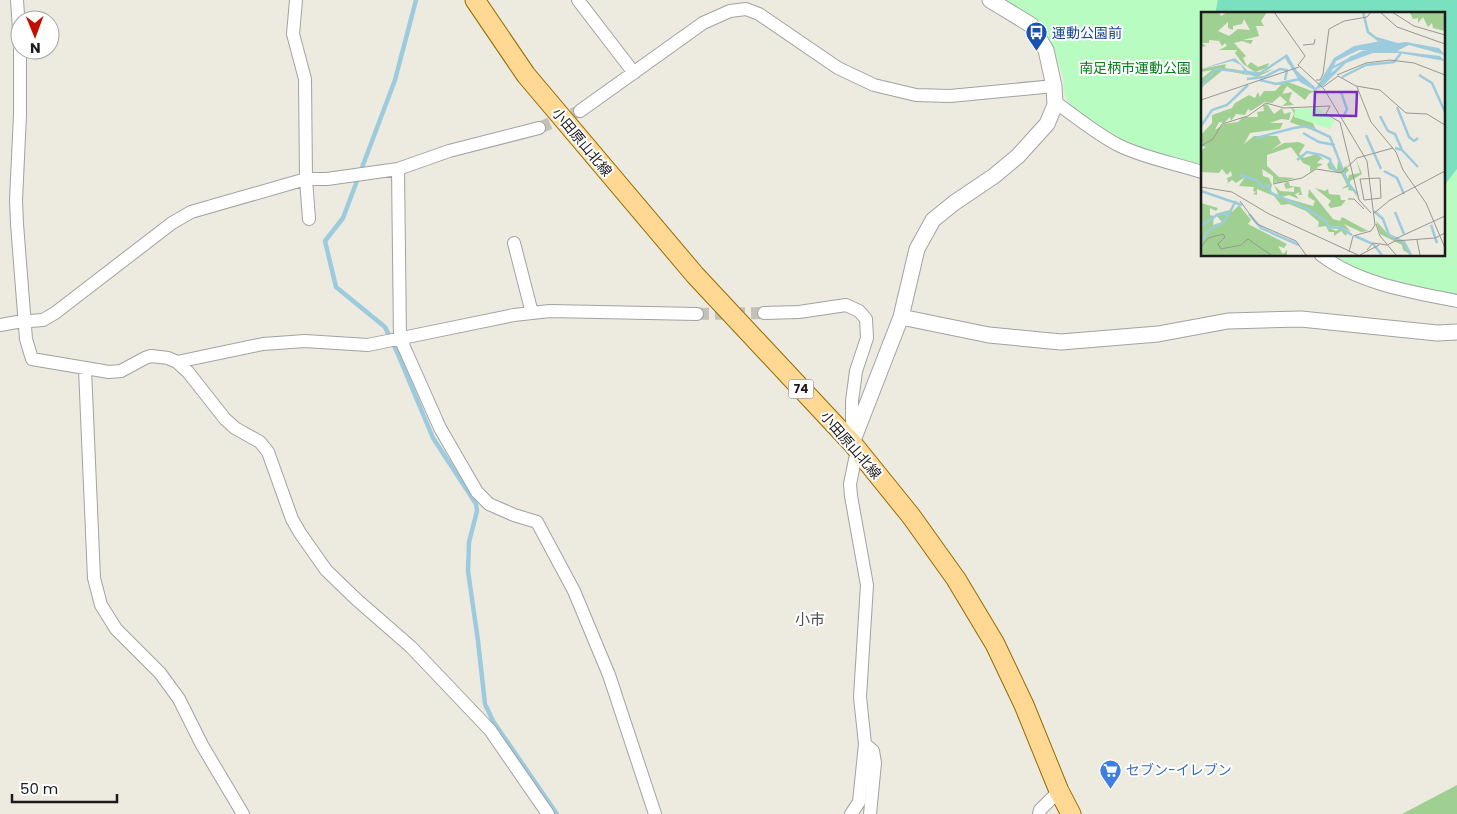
<svg xmlns="http://www.w3.org/2000/svg" width="1457" height="814" viewBox="0 0 1457 814" font-family="Poppins,'Noto Sans JP',sans-serif">
  <style>
    .forest { fill: #a0cf92 }
    .park { fill: #b8fcc2 }
    .pitch { fill: #79e1c0 }
    .lines { fill: none; stroke-linecap: round; stroke-linejoin: round }
    .stream { stroke: #9dcbde; stroke-width: 4.5 }
    .minor-tunnel { stroke: #c3c1b9; stroke-width: 12; stroke-dasharray: 12 6; stroke-linecap: butt }
    .minor-casing { stroke: #a2a2a2; stroke-width: 14 }
    .tertiary-casing { stroke: #a2a2a2; stroke-width: 17 }
    .primary-casing { stroke: #926c00; stroke-width: 21 }
    .minor { stroke: #fff; stroke-width: 12 }
    .tertiary { stroke: #fff; stroke-width: 15 }
    .primary { stroke: #ffd893; stroke-width: 19 }
    .labels { text-anchor: middle; stroke-width: 4; stroke-linejoin: round; paint-order: stroke }
    .shield { fill: #fff; stroke: #5f5f5f; stroke-width: 1 }
    .shield-label { font-size: 12px; font-weight: bold; fill: #1b1b1b }
    .transit-label { font-size: 14px; fill: #164399; stroke: #fff; text-anchor: start }
    .park-label { font-size: 14px; fill: #067c18; stroke: #fff }
    .street-label { font-size: 14px; fill: #1b1b1b; stroke: #fff }
    .shop-label { font-size: 14px; fill: #366cbe; stroke: #fff; text-anchor: start }
    .neighbourhood-label { font-size: 15px; fill: #4e4e4e; stroke: #fff }
    .inset-river { fill: none; stroke: #9dcbde; stroke-width: 2.5 }
    .inset-road { fill: none; stroke: #999791; stroke-width: 1 }
    .view { fill: #7b2cbf; fill-opacity: 0.15; stroke: #7b2cbf; stroke-width: 2.5 }
    .inset-edge { fill: none; stroke: #1b1b1b; stroke-width: 2.5 }
  </style>
  <rect width="100%" height="100%" fill="#edeae0"/>
  <path class="forest" d="M 1457,785 L 1457,814 L 1402,814 Z"/>
  <path class="park" d="M 1001,0 L 1457,0 L 1457,297 L 1376,278 L 1327,255 L 1443,255 L 1443,14 L 1202,14 L 1202,168 L 1138,148 L 1108,134 L 1074,109 L 1067,101 L 1064,93 L 1063,76 L 1049,39 L 1035,20 Z"/>
  <path class="pitch" d="M 1218,0 L 1457,0 L 1457,169 L 1443,187 L 1443,14 L 1215,14 Z"/>
  <g class="lines">
    <path class="stream" d="M 416,0 L 395,80 L 343,218 L 325,241 L 336,287 L 385,327 L 397,352 L 433,438 L 476,504 L 477,511 L 469,542 L 468,571 L 478,641 L 485,704 L 493,721 L 557,814"/>
    <path class="minor-tunnel" d="M 539,128 L 580,111
      M 697,314 L 764,313"/>
    <defs>
      <path id="minor" d="M 17,0 L 20,45
        M 296,0 L 293,34 L 305,79 L 306,179 L 309,219
        M 578,0 L 634,73
        M 20,50 L 20,115 L 16,200 L 17,224 L 26,339 L 32,359 L 109,372 L 121,371 L 145,358 L 151,356 L 168,358 L 177,362 L 188,372 L 225,419 L 235,428 L 260,442 L 268,452 L 292,519 L 300,533 L 326,570 L 356,599 L 411,647 L 490,730 L 548,814
        M 1055,102 C 1075,116 1095,133 1118,145 C 1144,158 1174,163 1202,172
        M 580,111 L 703,23 L 730,11 L 746,9 L 759,14 L 838,68 L 874,85 L 916,95 L 950,96 L 1054,86
        M 398,169 L 400,338 L 440,428 L 477,492 L 489,504 L 514,515 L 537,522 L 574,591 L 609,675 L 655,814
        M 514,243 L 532,313
        M 1321,255 C 1359,284 1412,292 1457,301
        M 764,313 L 799,312 L 846,305 L 859,311 L 866,319 L 867,338 L 856,371 L 852,401 L 852,440
        M 0,325 L 17,322 L 43,320 L 55,313 L 172,223 L 191,212 L 306,179 L 327,179 L 398,169 L 449,151 L 539,128
        M 177,362 L 263,344 L 305,341 L 368,345 L 514,315 L 550,311 L 697,314
        M 85,369 L 94,578 L 101,605 L 116,629 L 160,673 L 179,699 L 202,745 L 243,814
        M 865,744 L 873,751 L 875,763 L 870,814
        M 851,814 L 859,802 L 865,744 L 860,697 L 867,585 L 851,496 L 850,484 L 857,450
        M 1039,814 L 1040,810 L 1059,791"/>
      <path id="tertiary" d="M 901,317 L 989,335 L 1061,342 L 1158,334 L 1228,321 L 1301,319 L 1437,333 L 1457,332
        M 852,443 L 901,317 L 917,249 L 933,220 L 954,203 L 994,176 L 1018,156 L 1047,124 L 1055,105 L 1054,86 L 1046,50 L 1031,25 L 990,0"/>
      <path id="primary" d="M 475,0 L 526,75 L 695,275 L 852,443 L 911,516 L 956,579 L 995,644 L 1024,705 L 1059,791 L 1071,814"/>
    </defs>
    <use href="#minor" class="minor-casing"/>
    <use href="#tertiary" class="tertiary-casing"/>
    <use href="#primary" class="primary-casing"/>
    <use href="#minor" class="minor"/>
    <use href="#tertiary" class="tertiary"/>
    <use href="#primary" class="primary"/>
  </g>
  <defs>
    <symbol id="bus-pin" viewBox="-11 -11 22 30"><path d="M0 17L-7.5 6A9.5 9.5 0 1 1 7.5 6Z" fill="#1a4fb4" stroke="#fff"/><path d="M-5-6H5V4H4V6H2V4H-2V6H-4V4H-5ZM-3.5-4V0h7V-4ZM-3.5 1.2v1.5H-2V1.2ZM2 1.2v1.5H3.5V1.2Z" fill="#fff"/></symbol>
    <symbol id="supermarket-pin" viewBox="-11 -11 22 30"><path d="M0 17L-7.5 6A9.5 9.5 0 1 1 7.5 6Z" fill="#3f7fe0" stroke="#fff"/><path d="M-6-5.5h2.5l.6 2H6L4.5 2H-2.5L-4.4-4H-6ZM-1.5 3.2a1.3 1.3 0 1 0 .1 0ZM3 3.2a1.3 1.3 0 1 0 .1 0Z" fill="#fff"/></symbol>
  </defs>
  <g fill-rule="evenodd">
    <use href="#bus-pin" x="1024" y="20" width="25" height="34"/>
    <use href="#supermarket-pin" x="1098" y="758" width="25" height="34"/>
  </g>
  <g class="labels">
    <rect class="shield" x="788.5" y="379.5" width="25" height="19" rx="4"/>
    <g class="shield-label">
      <text x="801" y="393">74</text>
    </g>
    <g class="transit-label">
      <text x="1052" y="38">運動公園前</text>
    </g>
    <g class="park-label">
      <text x="1135" y="73">南足柄市運動公園</text>
    </g>
    <g class="street-label">
      <text transform="translate(582 142) rotate(50)" y="5">小田原山北線</text>
      <text transform="translate(851 445) rotate(49)" y="5">小田原山北線</text>
    </g>
    <g class="shop-label">
      <text x="1126" y="775">セブン-イレブン</text>
    </g>
    <g class="neighbourhood-label">
      <text x="810" y="625">小市</text>
    </g>
  </g>
  <g transform="translate(1201 12)">
    <rect width="244" height="244" fill="#edeae0"/>
    <path d="M 0,0 L 18,0 L 20,4 L 26,0 L 66,0 L 60,9 L 63,14 L 55,14 L 58,24 L 42,28 L 52,28 L 50,32 L 41,29 L 33,31 L 45,44 L 42,46 L 46,54 L 50,50 L 57,55 L 68,51 L 66,56 L 54,60 L 42,52 L 34,41 L 36,38 L 18,38 L 26,34 L 24,31 L 21,34 L 18,29 L 8,28 L 8,31 L 1,31 L 5,34 L 0,35 ZM 43,7 L 49,18 L 37,17 L 28,24 L 17,19 L 27,10 L 27,16 L 32,18 L 32,14 L 41,12 ZM 239,0 L 244,2 L 244,19 L 232,16 L 231,11 L 227,15 L 222,5 L 217,11 L 217,6 L 212,7 L 209,1 ZM 25,52 L 24,56 L 37,58 L 50,64 L 73,57 L 56,65 L 22,58 L 0,76 L 0,67 L 11,58 L 0,60 L 0,57 ZM 84,69 L 111,79 L 121,76 L 108,82 L 104,88 L 86,74 L 81,82 L 91,80 L 88,89 L 93,93 L 81,94 L 86,90 L 79,84 L 71,91 L 64,90 L 50,99 L 47,97 L 44,103 L 35,102 L 30,109 L 29,105 L 23,111 L 18,110 L 14,118 L 23,112 L 37,110 L 42,105 L 57,105 L 56,100 L 63,99 L 62,93 L 66,92 L 73,102 L 81,96 L 83,102 L 90,100 L 88,108 L 80,107 L 69,111 L 82,111 L 79,117 L 49,121 L 43,132 L 53,124 L 76,124 L 80,131 L 70,138 L 83,131 L 98,130 L 104,133 L 98,142 L 103,146 L 116,142 L 123,148 L 120,147 L 116,151 L 122,152 L 109,160 L 109,154 L 102,151 L 90,135 L 66,143 L 66,154 L 78,165 L 94,166 L 76,171 L 73,167 L 75,171 L 72,171 L 72,164 L 61,157 L 62,164 L 68,166 L 71,173 L 69,181 L 79,186 L 73,173 L 79,179 L 93,180 L 93,175 L 85,177 L 83,172 L 87,169 L 89,174 L 99,175 L 101,183 L 97,183 L 99,180 L 94,182 L 98,187 L 88,183 L 81,185 L 112,194 L 114,189 L 107,185 L 108,177 L 132,207 L 139,209 L 141,205 L 167,219 L 160,220 L 143,212 L 150,220 L 140,215 L 129,214 L 125,211 L 127,215 L 135,219 L 140,216 L 146,221 L 145,224 L 140,219 L 133,224 L 133,220 L 128,220 L 125,214 L 117,215 L 118,210 L 105,199 L 88,192 L 80,193 L 73,184 L 56,177 L 56,183 L 52,182 L 55,180 L 52,179 L 53,175 L 38,174 L 44,165 L 35,171 L 31,168 L 27,171 L 26,166 L 31,164 L 30,159 L 26,163 L 21,157 L 18,161 L 0,160 L 0,138 L 5,135 L 0,134 L 0,123 L 11,111 L 11,103 L 31,96 L 34,91 L 48,83 L 54,86 L 57,80 L 59,85 L 63,79 L 74,79 L 80,73 L 75,72 ZM 90,95 L 112,111 L 116,120 L 89,110 L 93,102 ZM 155,147 L 161,162 L 149,169 L 149,173 L 165,197 L 152,179 L 147,178 L 148,175 L 140,177 L 146,173 L 140,161 L 128,157 L 126,152 L 130,149 L 136,158 L 137,149 L 142,158 L 144,154 L 148,158 L 143,163 L 147,167 L 148,163 L 159,161 ZM 114,176 L 124,179 L 127,177 L 128,182 L 139,183 L 140,188 L 145,188 L 140,194 L 130,196 L 127,193 L 130,189 ZM 33,190 L 31,200 L 38,193 L 50,208 L 47,212 L 86,232 L 83,236 L 77,234 L 82,242 L 86,238 L 86,243 L 0,243 L 0,191 L 17,196 L 15,199 L 9,196 L 9,203 L 13,204 L 12,213 L 21,210 L 14,202 L 29,198 ZM 175,209 L 188,223 L 203,231 L 210,243 L 202,238 L 201,233 L 179,222 Z" fill="#a0cf92" fill-rule="evenodd"/>
    <path d="M 116,95 L 134,108 L 129,117 L 93,105 L 94,97 Z" fill="#b8fcc2"/>
    <path d="M 172,24 L 197,31 L 205,30 L 238,36 L 244,43 L 208,33 L 196,39 L 239,44 L 244,49 L 198,41 L 172,41 L 145,51 L 121,75 L 113,78 L 99,70 L 84,46 L 65,59 L 54,64 L 45,62 L 40,53 L 31,49 L 0,57 L 34,46 L 47,59 L 59,60 L 86,42 L 96,59 L 115,76 L 133,46 L 153,34 L 180,29 ZM 158,38 L 174,38 L 150,44 L 130,61 L 135,49 Z" fill="#9dcbde" fill-rule="evenodd"/>
    <path class="inset-river" d="M 162,0 L 167,20 L 181,31M 131,56 L 162,40 L 176,38M 218,63 L 231,71 L 244,100M 141,65 L 165,53 L 193,50 L 200,41M 46,67 L 63,65 L 79,57 L 86,58 L 84,68M 59,68 L 75,72 L 99,67M 0,75 L 15,57 L 44,60M 140,80 L 146,97 L 142,106M 196,95 L 208,125 L 213,129 L 217,126M 179,104 L 187,119 L 194,122 L 201,138M 0,114 L 11,98 L 26,93 L 47,73M 93,116 L 106,114 L 129,125 L 147,171 L 156,182M 102,121 L 118,130 L 134,133M 165,123 L 180,157M 55,126 L 93,116M 194,136 L 201,138 L 217,155M 96,148 L 106,140 L 120,143 L 129,147 L 131,156 L 137,160M 183,159 L 196,166 L 203,182M 39,163 L 55,168 L 62,175 L 68,174 L 70,181 L 107,197 L 126,210 L 127,215 L 140,216 L 151,223M 0,179 L 41,193M 173,199 L 182,207 L 188,223 L 203,230 L 210,243M 194,200 L 203,222M 48,202 L 60,216 L 98,233M 230,213 L 236,231M 0,214 L 16,203 L 27,201M 154,224 L 172,232 L 181,243M 0,229 L 8,218 L 23,210 L 35,189"/>
    <path class="inset-road" d="M 73,0 L 104,44 L 97,53 L 123,77 L 166,149 L 174,213 L 170,219 L 152,224 L 148,240M 179,0 L 196,15 L 244,32M 191,0 L 213,14 L 244,23M 102,33 L 113,32 L 114,27M 136,63 L 165,51 L 189,48 L 213,51 L 244,63M 115,68 L 119,68 L 122,62 L 128,17 L 143,9 L 166,5 L 170,0M 122,75 L 137,64 L 155,74 L 179,78 L 205,101 L 226,102 L 244,113M 156,75 L 170,110 L 195,140 L 202,158 L 225,191 L 244,236M 0,88 L 98,55M 129,94 L 125,102 L 139,110 L 158,188 L 170,201M 0,134 L 12,127 L 21,112 L 47,104 L 65,91 L 83,96 L 129,94M 179,166 L 180,186 L 163,188 L 159,167 ZM 72,172 L 101,166 L 115,157 L 140,161 L 156,146 L 192,136M 0,175 L 31,180 L 68,202 L 157,243M 147,187 L 153,187 L 163,197M 39,189 L 56,212 L 95,229 L 105,243M 172,202 L 189,188 L 244,159M 175,212 L 179,224 L 195,243M 194,227 L 244,204M 216,228 L 219,243M 0,235 L 7,226 L 22,222 L 24,225 L 17,232 L 20,237 L 40,233 L 47,227 L 70,243M 166,238 L 172,231 L 186,233 L 194,229 L 234,226 L 244,221M 159,243 L 178,233"/>
    <path class="view" d="M 114,80 L 156,80 L 155,104 L 113,103 Z"/>
    <rect width="244" height="244" class="inset-edge"/>
  </g>
  <g transform="translate(35 35) rotate(179)"><circle r="24" fill="#ffffff" stroke="#a4a4a4"/>
  <path d="M0-4L9 19L0 12L-9 19Z" fill="#c60e00"/>
  <text y="-8" font-size="14" font-weight="bold" text-anchor="middle" fill="#1b1b1b">N</text>
  </g>
  <path d="M12 794v8h105v-8" fill="none" stroke="#1b1b1b" stroke-width="2.5"/>
  <text x="20" y="794" font-size="15" fill="#1b1b1b" stroke="#ffffff" stroke-width="4" paint-order="stroke">50 m</text>
</svg>
